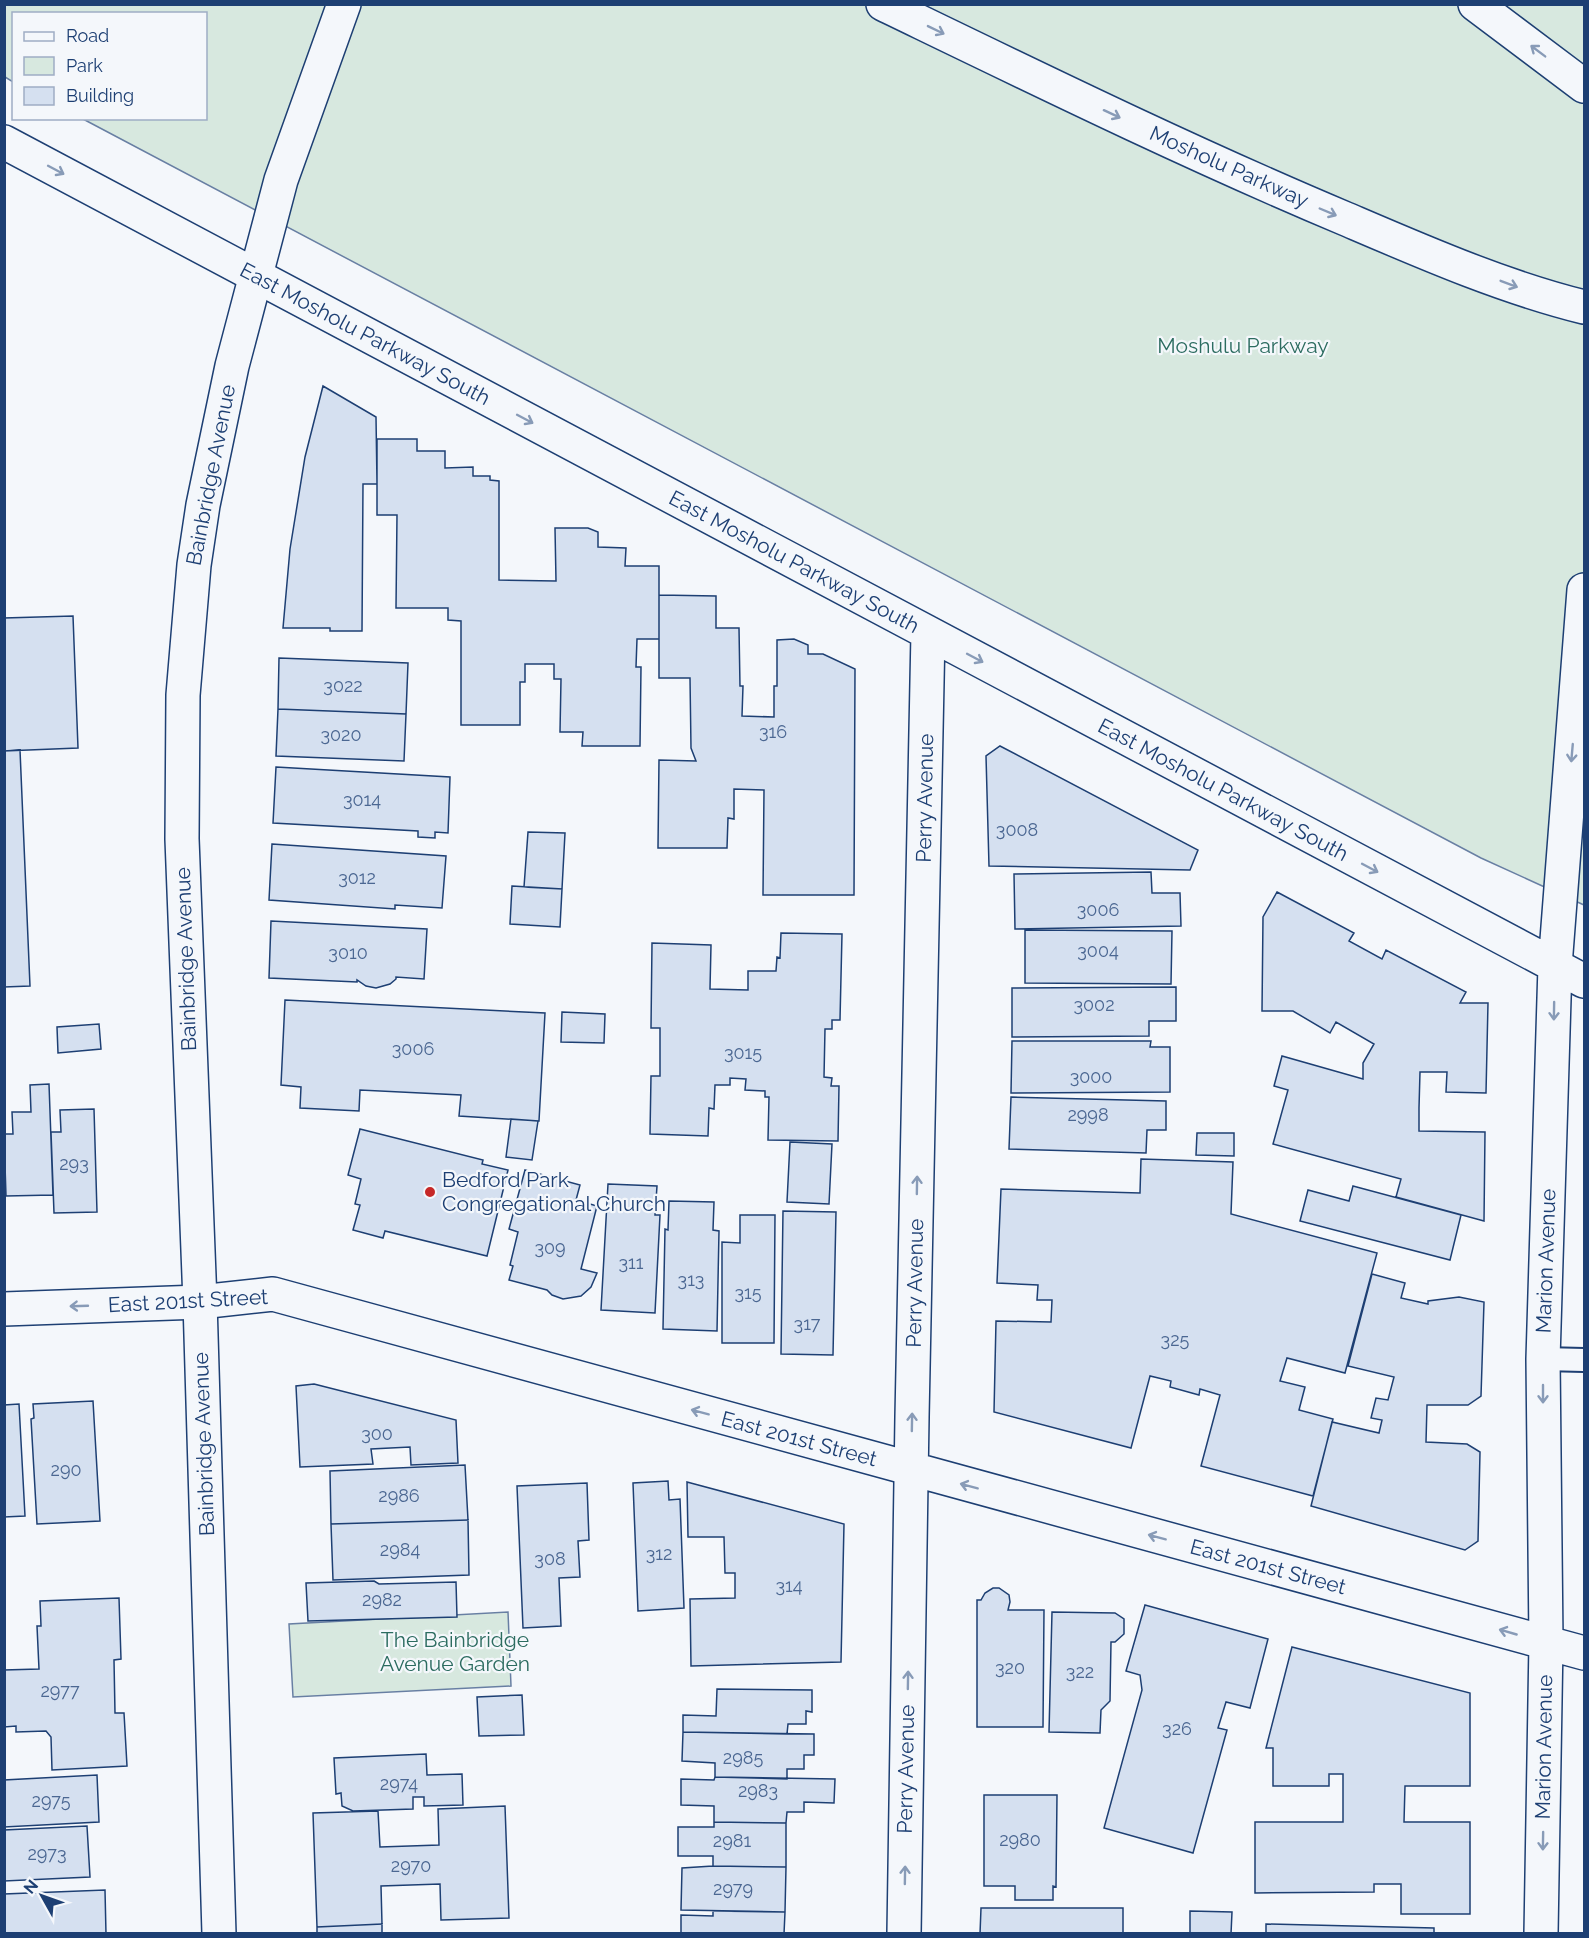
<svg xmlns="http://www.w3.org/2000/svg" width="1589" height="1938" viewBox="0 0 1589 1938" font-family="Raleway,sans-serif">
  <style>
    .green { fill: #d7e8df; stroke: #687fa3; stroke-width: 1.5 }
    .building { fill: #d5e0f0; stroke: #1d3f73; stroke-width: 1.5 }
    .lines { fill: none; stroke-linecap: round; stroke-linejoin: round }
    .lane-casing { stroke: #1d3f73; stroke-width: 26 }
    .street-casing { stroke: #1d3f73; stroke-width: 36 }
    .secondary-casing { stroke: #1d3f73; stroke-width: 36 }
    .primary-casing { stroke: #1d3f73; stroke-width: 36 }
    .lane { stroke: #f4f7fb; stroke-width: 22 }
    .street { stroke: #f4f7fb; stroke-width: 33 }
    .secondary { stroke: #f4f7fb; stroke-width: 33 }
    .primary { stroke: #f4f7fb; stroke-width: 33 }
    .oneway { stroke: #889bb7 }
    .poi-dot { fill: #c62828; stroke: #f4f7fb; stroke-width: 2 }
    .labels { text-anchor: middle; stroke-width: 4.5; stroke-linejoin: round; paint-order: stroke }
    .number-label { font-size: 18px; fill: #4b6792 }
    .street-label { font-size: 21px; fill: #1d3f73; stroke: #f4f7fb }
    .park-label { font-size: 21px; fill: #2c6c60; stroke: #f4f7fb }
    .poi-label { font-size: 21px; fill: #1d3f73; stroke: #f4f7fb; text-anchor: start }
  </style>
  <rect width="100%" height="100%" fill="#f4f7fb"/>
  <path class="green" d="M 4,5 L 1584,5 L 1584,905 L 1481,858 L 83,119 L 206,118 L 206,14 L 14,14 L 13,82 L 5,77 Z
    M 508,1612 L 511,1686 L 293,1697 L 289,1624 Z"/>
  <path class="building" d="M 323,386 L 376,417 L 377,484 L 363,484 L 362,631 L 330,631 L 330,628 L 283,628 L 290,549 L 305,457 Z
    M 377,439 L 417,439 L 417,451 L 445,451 L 445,468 L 473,467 L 473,476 L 490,476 L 490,480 L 499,481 L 499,580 L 556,581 L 555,528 L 588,528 L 598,532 L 598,547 L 626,548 L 625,566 L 659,566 L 659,639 L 637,639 L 636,667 L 641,667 L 640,746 L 582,746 L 583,732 L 560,732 L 561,679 L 554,679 L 554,664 L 525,664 L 525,682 L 520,682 L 520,725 L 461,725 L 461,621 L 448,620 L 448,608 L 396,608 L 397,515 L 377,515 Z
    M 659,595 L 716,596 L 716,628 L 739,628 L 740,686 L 743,686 L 742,716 L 774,717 L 774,686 L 777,686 L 777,640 L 794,639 L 808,645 L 808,654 L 823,654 L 855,669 L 854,895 L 763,895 L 764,790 L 734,789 L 734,819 L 728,818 L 727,848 L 658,848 L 659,760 L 696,761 L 691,748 L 690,678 L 659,678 Z
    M 73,616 L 78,748 L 4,751 L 4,618 Z
    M 279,658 L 408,663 L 406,714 L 278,709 Z
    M 278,709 L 406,714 L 404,761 L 276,756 Z
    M 1000,746 L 1198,850 L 1190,870 L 989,866 L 986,756 Z
    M 20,750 L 30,986 L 4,987 L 4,751 Z
    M 276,767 L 450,777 L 448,833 L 435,832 L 435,838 L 418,837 L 418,831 L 273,823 Z
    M 528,832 L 565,833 L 562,889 L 524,887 Z
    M 272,844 L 446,856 L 442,908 L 395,905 L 395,909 L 269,900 Z
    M 1151,872 L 1152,893 L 1180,893 L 1181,926 L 1015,929 L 1014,874 Z
    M 512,886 L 562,889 L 560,927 L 510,924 Z
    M 1277,892 L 1354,933 L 1349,941 L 1382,959 L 1386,950 L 1466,992 L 1460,1003 L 1488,1003 L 1486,1093 L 1446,1092 L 1447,1072 L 1420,1072 L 1419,1108 L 1419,1131 L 1485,1132 L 1484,1221 L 1396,1197 L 1401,1179 L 1273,1144 L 1288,1090 L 1274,1086 L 1282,1056 L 1363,1079 L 1363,1063 L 1374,1044 L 1336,1022 L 1330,1033 L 1293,1011 L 1262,1011 L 1263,917 Z
    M 271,921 L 427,929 L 424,979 L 396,977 L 396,979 L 390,984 L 376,988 L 366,986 L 357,980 L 357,982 L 269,978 Z
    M 1025,930 L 1172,931 L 1171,984 L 1025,983 Z
    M 781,933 L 842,934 L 840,1020 L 832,1020 L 832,1029 L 825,1029 L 824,1077 L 832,1078 L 831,1086 L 839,1086 L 838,1141 L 768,1140 L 769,1097 L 765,1097 L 765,1091 L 745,1090 L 746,1079 L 730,1078 L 730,1085 L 715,1085 L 714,1109 L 709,1108 L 708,1136 L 650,1134 L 651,1076 L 660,1076 L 660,1028 L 651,1028 L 652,943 L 711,945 L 710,989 L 748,990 L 748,971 L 776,971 L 777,957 L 780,958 Z
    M 1176,987 L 1176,1021 L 1149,1021 L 1149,1036 L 1012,1037 L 1012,988 Z
    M 285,1000 L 545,1013 L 539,1121 L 459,1116 L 461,1095 L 360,1090 L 359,1111 L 300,1108 L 301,1087 L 281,1085 Z
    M 562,1012 L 605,1014 L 604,1043 L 561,1042 Z
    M 99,1024 L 101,1049 L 58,1053 L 57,1027 Z
    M 1012,1041 L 1151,1041 L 1150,1047 L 1170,1047 L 1170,1092 L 1011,1093 Z
    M 49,1084 L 53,1195 L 6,1196 L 4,1134 L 13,1134 L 12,1112 L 31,1112 L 30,1085 Z
    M 1011,1097 L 1166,1101 L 1166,1130 L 1147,1130 L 1146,1153 L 1009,1149 Z
    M 94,1109 L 97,1212 L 54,1213 L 51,1132 L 61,1132 L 60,1110 Z
    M 511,1119 L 538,1121 L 532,1160 L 506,1157 Z
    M 360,1129 L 483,1160 L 482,1164 L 508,1170 L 487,1256 L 385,1231 L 383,1238 L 353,1230 L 360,1205 L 355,1204 L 361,1179 L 348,1175 Z
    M 1197,1133 L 1234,1133 L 1234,1156 L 1196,1155 Z
    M 790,1142 L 832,1144 L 829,1204 L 787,1202 Z
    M 1141,1159 L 1233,1162 L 1231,1214 L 1377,1253 L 1345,1373 L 1287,1358 L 1280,1381 L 1305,1387 L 1299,1410 L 1333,1419 L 1313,1496 L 1201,1466 L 1220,1395 L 1200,1389 L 1199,1395 L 1170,1387 L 1171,1381 L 1150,1376 L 1131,1448 L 994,1412 L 996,1321 L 1051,1322 L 1052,1300 L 1037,1300 L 1038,1285 L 997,1283 L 1001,1189 L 1140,1193 Z
    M 525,1170 L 580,1185 L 576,1200 L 597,1206 L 581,1269 L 597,1273 L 591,1287 L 581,1296 L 563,1299 L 552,1295 L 547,1290 L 509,1280 L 513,1266 L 510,1265 L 518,1232 L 509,1229 Z
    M 608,1184 L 657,1186 L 655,1215 L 660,1215 L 655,1313 L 601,1310 Z
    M 1353,1186 L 1461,1215 L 1450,1260 L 1300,1221 L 1308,1190 L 1349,1201 Z
    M 669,1201 L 714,1202 L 713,1230 L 719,1231 L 717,1331 L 663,1329 L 665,1229 L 668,1230 Z
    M 783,1211 L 836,1212 L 833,1355 L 781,1354 Z
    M 740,1215 L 775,1215 L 774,1343 L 722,1343 L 722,1242 L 740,1243 Z
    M 1372,1274 L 1405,1283 L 1401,1298 L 1428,1304 L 1428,1301 L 1459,1297 L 1484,1302 L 1481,1396 L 1468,1405 L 1427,1405 L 1426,1442 L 1467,1444 L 1480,1452 L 1478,1541 L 1465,1550 L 1311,1506 L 1332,1422 L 1379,1433 L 1382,1420 L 1371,1418 L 1376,1398 L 1388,1400 L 1394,1377 L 1348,1366 Z
    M 314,1384 L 456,1420 L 458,1463 L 411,1465 L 410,1447 L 371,1449 L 373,1464 L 300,1467 L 296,1386 Z
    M 93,1401 L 100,1521 L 37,1524 L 31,1419 L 34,1418 L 33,1404 Z
    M 19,1404 L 25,1516 L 4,1517 L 4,1405 Z
    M 465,1465 L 468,1520 L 331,1524 L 330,1471 Z
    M 668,1481 L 669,1500 L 680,1499 L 684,1608 L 638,1611 L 633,1483 Z
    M 687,1482 L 844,1524 L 841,1662 L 691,1666 L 690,1599 L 735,1598 L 735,1573 L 725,1573 L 724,1537 L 688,1537 Z
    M 587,1483 L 589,1540 L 578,1541 L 580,1577 L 559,1578 L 561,1626 L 523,1628 L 517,1486 Z
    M 468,1520 L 469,1575 L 333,1580 L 331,1524 Z
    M 374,1581 L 379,1584 L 456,1582 L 457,1617 L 308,1621 L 306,1583 Z
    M 993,1588 L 999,1588 L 1009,1595 L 1010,1602 L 1008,1610 L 1044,1610 L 1043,1727 L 977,1727 L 977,1600 L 981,1600 L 985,1593 Z
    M 119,1598 L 121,1659 L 114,1660 L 115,1713 L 124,1713 L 127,1766 L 52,1770 L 51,1737 L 46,1731 L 16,1732 L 16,1726 L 4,1727 L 4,1670 L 39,1669 L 37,1626 L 41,1626 L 40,1601 Z
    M 1145,1605 L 1268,1639 L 1250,1708 L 1226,1702 L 1218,1728 L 1227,1730 L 1193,1853 L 1104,1828 L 1142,1690 L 1140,1675 L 1126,1671 Z
    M 1052,1612 L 1115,1613 L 1124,1619 L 1124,1634 L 1115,1642 L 1111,1642 L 1110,1701 L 1101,1710 L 1100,1733 L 1049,1732 Z
    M 1292,1647 L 1470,1693 L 1470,1786 L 1405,1786 L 1404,1822 L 1470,1822 L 1470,1914 L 1401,1914 L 1401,1884 L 1374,1884 L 1374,1892 L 1255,1893 L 1255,1822 L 1343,1822 L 1343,1774 L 1329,1774 L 1329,1786 L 1273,1786 L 1273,1748 L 1266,1748 Z
    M 717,1689 L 812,1690 L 812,1712 L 806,1711 L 806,1724 L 788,1724 L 787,1734 L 683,1732 L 683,1715 L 716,1716 Z
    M 522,1695 L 524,1735 L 479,1736 L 477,1697 Z
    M 683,1732 L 814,1734 L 814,1755 L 804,1755 L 804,1769 L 787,1769 L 787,1779 L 715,1777 L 715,1763 L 682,1761 Z
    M 426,1754 L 427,1775 L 462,1774 L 463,1805 L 424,1806 L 424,1797 L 413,1797 L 413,1809 L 353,1811 L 342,1806 L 341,1793 L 336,1794 L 334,1758 Z
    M 97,1775 L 99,1822 L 4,1827 L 4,1780 Z
    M 715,1777 L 835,1779 L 834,1803 L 804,1802 L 804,1812 L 787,1812 L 786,1823 L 714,1822 L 714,1806 L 681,1805 L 681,1779 L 714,1780 Z
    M 984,1795 L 1057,1795 L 1056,1887 L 1053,1886 L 1053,1900 L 1015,1900 L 1015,1886 L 984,1886 Z
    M 505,1806 L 509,1918 L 441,1920 L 440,1884 L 381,1886 L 382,1924 L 317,1927 L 313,1813 L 378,1811 L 380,1847 L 439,1845 L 438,1809 Z
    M 714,1822 L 786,1823 L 786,1867 L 713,1866 L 713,1856 L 678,1856 L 678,1827 L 714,1827 Z
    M 87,1826 L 90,1877 L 4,1881 L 4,1830 Z
    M 713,1866 L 786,1867 L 785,1912 L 681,1910 L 682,1868 Z
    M 105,1890 L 106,1934 L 4,1934 L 4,1894 Z
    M 981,1908 L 1123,1908 L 1123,1934 L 980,1934 Z
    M 713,1911 L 785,1912 L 784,1934 L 681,1934 L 681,1915 L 713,1916 Z
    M 1190,1911 L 1232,1912 L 1231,1934 L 1190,1934 Z
    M 382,1924 L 382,1934 L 317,1934 L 317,1927 Z
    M 1266,1924 L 1434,1928 L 1434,1934 L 1266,1934 Z"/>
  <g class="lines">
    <defs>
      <path id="lane" d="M 1543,1359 L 1584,1360"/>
      <path id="street" d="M 4,142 L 1584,981
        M 4,1309 L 200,1302 L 273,1294 L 1584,1653
        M 904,1934 L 912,1417 L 928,633
        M 1541,1934 L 1546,1642 L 1543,1359 L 1555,966 L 1584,590"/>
      <path id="secondary" d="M 219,1934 L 200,1302 L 182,839 L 183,695 L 194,565 L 203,505 L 232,366 L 281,180 L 344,4"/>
      <path id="primary" d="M 883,4 C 1036,78 1189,153 1346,219 C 1423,252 1503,287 1584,307
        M 1475,4 L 1584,86"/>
    </defs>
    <use href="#lane" class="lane-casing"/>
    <use href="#street" class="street-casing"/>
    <use href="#secondary" class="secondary-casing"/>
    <use href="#primary" class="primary-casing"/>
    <use href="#lane" class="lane"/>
    <use href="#street" class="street"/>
    <use href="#secondary" class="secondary"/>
    <use href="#primary" class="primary"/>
  </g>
  <defs><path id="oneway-shaft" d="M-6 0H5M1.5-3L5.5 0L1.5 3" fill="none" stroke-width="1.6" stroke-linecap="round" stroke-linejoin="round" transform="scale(1.5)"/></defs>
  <g class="oneway">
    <use href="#oneway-shaft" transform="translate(936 30) rotate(26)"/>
    <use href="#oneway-shaft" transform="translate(1538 51) rotate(-143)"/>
    <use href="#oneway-shaft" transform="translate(1112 114) rotate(25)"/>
    <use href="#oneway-shaft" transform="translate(56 170) rotate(28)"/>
    <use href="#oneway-shaft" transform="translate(1328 212) rotate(23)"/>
    <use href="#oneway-shaft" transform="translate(1509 284) rotate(21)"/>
    <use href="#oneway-shaft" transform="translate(525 419) rotate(28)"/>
    <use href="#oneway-shaft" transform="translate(975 658) rotate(28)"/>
    <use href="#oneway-shaft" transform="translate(1572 753) rotate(95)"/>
    <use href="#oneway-shaft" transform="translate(1370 868) rotate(28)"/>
    <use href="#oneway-shaft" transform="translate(1554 1011) rotate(91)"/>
    <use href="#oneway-shaft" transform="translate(917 1185) rotate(-89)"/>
    <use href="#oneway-shaft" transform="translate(79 1306) rotate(178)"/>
    <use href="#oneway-shaft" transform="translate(1543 1394) rotate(90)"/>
    <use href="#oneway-shaft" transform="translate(700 1412) rotate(-165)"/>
    <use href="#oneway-shaft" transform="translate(912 1422) rotate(-89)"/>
    <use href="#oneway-shaft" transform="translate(969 1486) rotate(-165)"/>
    <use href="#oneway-shaft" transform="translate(1157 1537) rotate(-165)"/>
    <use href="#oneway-shaft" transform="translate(1508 1632) rotate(-164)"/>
    <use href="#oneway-shaft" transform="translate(908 1680) rotate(-89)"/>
    <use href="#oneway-shaft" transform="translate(1543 1841) rotate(91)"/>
    <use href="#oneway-shaft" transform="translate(905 1875) rotate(-89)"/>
  </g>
  <circle class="poi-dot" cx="430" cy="1192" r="6"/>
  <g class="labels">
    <g class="number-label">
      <text x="343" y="692">3022</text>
      <text x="773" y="738">316</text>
      <text x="341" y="741">3020</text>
      <text x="362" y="806">3014</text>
      <text x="1017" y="836">3008</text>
      <text x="357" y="884">3012</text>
      <text x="1098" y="916">3006</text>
      <text x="1098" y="957">3004</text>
      <text x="348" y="959">3010</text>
      <text x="1094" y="1011">3002</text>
      <text x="413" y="1055">3006</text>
      <text x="743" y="1059">3015</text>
      <text x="1091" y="1083">3000</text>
      <text x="1088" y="1121">2998</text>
      <text x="74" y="1170">293</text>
      <text x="550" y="1254">309</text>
      <text x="631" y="1269">311</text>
      <text x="691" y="1286">313</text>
      <text x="748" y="1299">315</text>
      <text x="807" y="1330">317</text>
      <text x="1175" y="1346">325</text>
      <text x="377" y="1440">300</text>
      <text x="66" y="1476">290</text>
      <text x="399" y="1502">2986</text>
      <text x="400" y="1556">2984</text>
      <text x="659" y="1560">312</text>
      <text x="550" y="1565">308</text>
      <text x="789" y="1592">314</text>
      <text x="382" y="1606">2982</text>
      <text x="1010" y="1674">320</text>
      <text x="1080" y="1678">322</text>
      <text x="60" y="1697">2977</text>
      <text x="1177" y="1735">326</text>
      <text x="743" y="1764">2985</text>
      <text x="399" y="1790">2974</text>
      <text x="758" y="1797">2983</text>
      <text x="51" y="1807">2975</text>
      <text x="1020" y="1846">2980</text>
      <text x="732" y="1847">2981</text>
      <text x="47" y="1860">2973</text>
      <text x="411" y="1872">2970</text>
      <text x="733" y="1895">2979</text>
    </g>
    <g class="street-label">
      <text transform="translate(1229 167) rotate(24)" y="7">Mosholu Parkway</text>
      <text transform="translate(365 334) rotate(28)" y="7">East Mosholu Parkway South</text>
      <text transform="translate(211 475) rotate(-79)" y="7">Bainbridge Avenue</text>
      <text transform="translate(794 562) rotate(28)" y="7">East Mosholu Parkway South</text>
      <text transform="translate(1223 790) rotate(28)" y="7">East Mosholu Parkway South</text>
      <text transform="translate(925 798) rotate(-89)" y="7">Perry Avenue</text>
      <text transform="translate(186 959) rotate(-92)" y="7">Bainbridge Avenue</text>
      <text transform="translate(1546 1261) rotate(-88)" y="7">Marion Avenue</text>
      <text transform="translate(915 1283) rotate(-89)" y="7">Perry Avenue</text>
      <text transform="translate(188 1301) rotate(-3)" y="7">East 201st Street</text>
      <text transform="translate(799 1439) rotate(15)" y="7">East 201st Street</text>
      <text transform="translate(204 1444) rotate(-92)" y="7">Bainbridge Avenue</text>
      <text transform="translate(1268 1567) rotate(15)" y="7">East 201st Street</text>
      <text transform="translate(1544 1747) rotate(-89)" y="7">Marion Avenue</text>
      <text transform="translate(906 1769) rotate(-89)" y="7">Perry Avenue</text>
    </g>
    <g class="park-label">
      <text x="1243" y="353">Moshulu Parkway</text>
      <text x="455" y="1647">The Bainbridge<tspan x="455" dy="24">Avenue Garden</tspan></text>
    </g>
    <g class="poi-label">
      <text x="442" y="1187">Bedford Park<tspan x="442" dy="24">Congregational Church</tspan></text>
    </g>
  </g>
  <rect width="1589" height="1938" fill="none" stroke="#1d3f73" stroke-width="12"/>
  <rect x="12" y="12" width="195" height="108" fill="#f4f7fb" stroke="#9eadc5" stroke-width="1.5"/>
  <rect x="24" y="32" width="30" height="9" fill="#f4f7fb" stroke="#9eadc5" stroke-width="1.5"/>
  <text x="66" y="42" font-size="18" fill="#1d3f73">Road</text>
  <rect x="24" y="57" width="30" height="18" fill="#d7e8df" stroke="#9eadc5" stroke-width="1.5"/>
  <text x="66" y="72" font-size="18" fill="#1d3f73">Park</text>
  <rect x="24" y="87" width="30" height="18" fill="#d5e0f0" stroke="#9eadc5" stroke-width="1.5"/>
  <text x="66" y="102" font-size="18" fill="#1d3f73">Building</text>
  <g transform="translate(42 1896) rotate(310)" stroke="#f4f7fb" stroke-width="4.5" paint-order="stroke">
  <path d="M0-4.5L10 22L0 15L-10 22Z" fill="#1d3f73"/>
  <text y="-9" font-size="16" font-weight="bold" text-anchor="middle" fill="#1d3f73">N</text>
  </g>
</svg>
